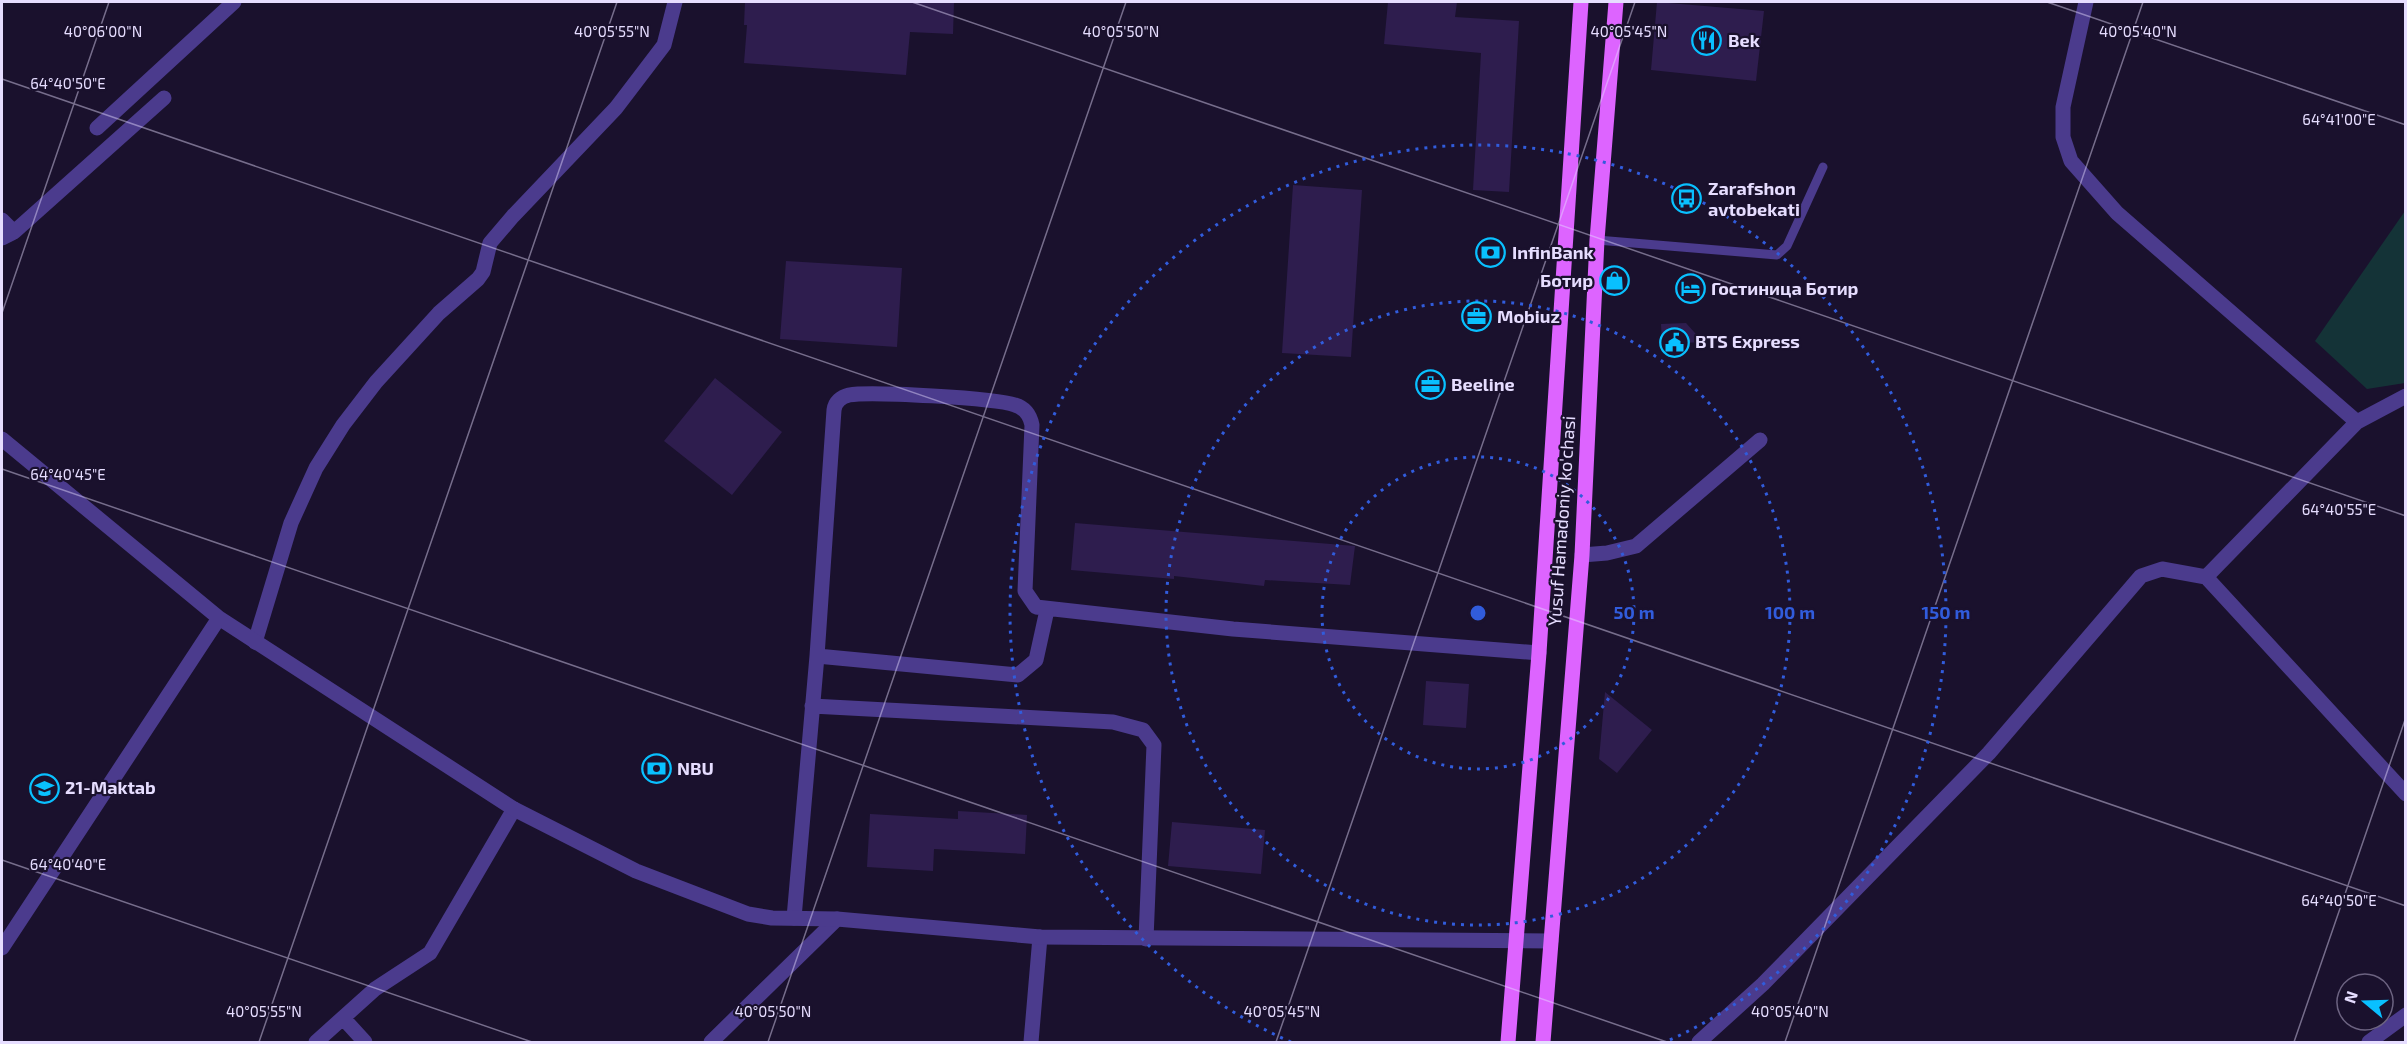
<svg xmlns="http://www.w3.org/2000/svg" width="2407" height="1044" viewBox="0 0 2407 1044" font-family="'Exo 2',sans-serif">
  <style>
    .green { fill: #143337 }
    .building { fill: #2e1d4e }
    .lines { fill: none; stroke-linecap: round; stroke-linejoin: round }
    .service { stroke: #4b3b8d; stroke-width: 9 }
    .minor { stroke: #4b3b8d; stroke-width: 15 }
    .tertiary { stroke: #4b3b8d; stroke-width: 15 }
    .primary { stroke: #dd64ff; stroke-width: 15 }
    .ticks { fill: none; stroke: #e6ddff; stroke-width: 1.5; stroke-opacity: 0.45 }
    .ring { fill: none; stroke: #315cdc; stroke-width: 3; stroke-dasharray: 3 6 }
    .labels { text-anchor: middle; stroke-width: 4.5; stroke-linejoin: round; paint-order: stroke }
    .poi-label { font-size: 18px; font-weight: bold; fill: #e6ddff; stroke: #1a112d; text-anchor: start }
    .street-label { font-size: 18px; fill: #e6ddff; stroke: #1a112d }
    .ticks-label { font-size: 15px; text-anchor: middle; fill: #e6ddff; stroke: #1a112d; stroke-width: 4.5; stroke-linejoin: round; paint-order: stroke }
    .centre { fill: #315cdc; stroke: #1a112d; stroke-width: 3 }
    .ring-label { font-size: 18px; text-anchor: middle; font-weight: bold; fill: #315cdc; stroke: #1a112d; stroke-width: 4.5; stroke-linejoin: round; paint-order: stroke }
  </style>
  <rect width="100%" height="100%" fill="#1a112d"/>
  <path class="green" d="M 2405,211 L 2405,383 L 2367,389 L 2315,341 Z"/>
  <path class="building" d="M 745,2 L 954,2 L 953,34 L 910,32 L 906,75 L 744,63 L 747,25 L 744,25 Z
    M 1388,2 L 1457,2 L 1455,17 L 1519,21 L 1509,192 L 1473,190 L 1481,53 L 1384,44 Z
    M 1657,2 L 1764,11 L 1756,81 L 1651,70 Z
    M 1293,185 L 1362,190 L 1351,357 L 1282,353 Z
    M 786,261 L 902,268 L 897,347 L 780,339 Z
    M 1686,323 L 1703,342 L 1662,344 L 1661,324 Z
    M 715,378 L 782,432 L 732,495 L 664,441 Z
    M 1075,523 L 1355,546 L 1350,585 L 1265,580 L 1264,586 L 1174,576 L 1174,579 L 1071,570 Z
    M 1426,681 L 1469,684 L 1466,728 L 1423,725 Z
    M 1605,692 L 1652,730 L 1617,773 L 1599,759 Z
    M 958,811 L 1027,815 L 1025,854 L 934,849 L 933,871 L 867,867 L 870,814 L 958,819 Z
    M 1172,822 L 1265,830 L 1261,874 L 1168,866 Z"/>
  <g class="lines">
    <path class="service" d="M 1597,240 L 1777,255 L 1787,246 L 1823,167"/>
    <path class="minor" d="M 2086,2 L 2063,107 L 2063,137 L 2071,161 L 2117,213 L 2357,422
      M 97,128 L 234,2
      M 2,220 L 14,232
      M 2,238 L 14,232 L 164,98
      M 1582,555 L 1607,553 L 1636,546 L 1760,440
      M 2206,577 L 2406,794
      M 255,642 L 291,523 L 316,468 L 343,425 L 376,382 L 439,313 L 478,279 L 483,272 L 490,243 L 513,216 L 616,108 L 664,45 L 675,2
      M 817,656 L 1018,675 L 1036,660 L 1047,610
      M 812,706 L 1113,722 L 1143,730 L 1154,745 L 1146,939
      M 794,918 L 817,656 L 834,410 C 835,402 841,397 849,395 C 869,391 996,398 1015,405 C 1025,408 1030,415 1032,425 L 1025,591 L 1036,607 L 1233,629 L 1539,653
      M 343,1018 L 365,1042
      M 316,1042 L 375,989 L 430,953 L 514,809
      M 711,1042 L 837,919
      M 1031,1042 L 1040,937
      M 1699,1042 L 1763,984 L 1989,753 L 2141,576 L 2162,569 L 2206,577 L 2357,422 L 2406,396
      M 2369,1042 L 2406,1015"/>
    <path class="tertiary" d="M 2,439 L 219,618 L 514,809 L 636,871 L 748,914 L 772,918 L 837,919 L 1040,937 L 1551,941
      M 2,948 L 219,618"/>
    <path class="primary" d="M 1508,1042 L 1539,653 L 1581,2
      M 1543,1042 L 1582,555 L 1597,240 L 1616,2"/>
  </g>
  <path class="ticks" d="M 912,2 L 2406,516M 2047,2 L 2406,125M 2,79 L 2406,906M 2,313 L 109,2M 2,469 L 1667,1042M 2,860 L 532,1042M 259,1042 L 617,2M 768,1042 L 1126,2M 1276,1042 L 1635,2M 1785,1042 L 2143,2M 2294,1042 L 2406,717"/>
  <g class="ring">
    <circle cx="1478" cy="613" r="156"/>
    <circle cx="1478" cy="613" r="312"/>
    <path d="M1291 1042A468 468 0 1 1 1665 1042"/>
  </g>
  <defs>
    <symbol id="restaurant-ring" viewBox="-11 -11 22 22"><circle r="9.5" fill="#1a112d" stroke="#09c0ff" stroke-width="1.5"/><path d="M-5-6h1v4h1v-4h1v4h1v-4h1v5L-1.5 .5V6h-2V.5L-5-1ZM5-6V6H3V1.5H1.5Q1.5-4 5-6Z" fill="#09c0ff"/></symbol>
    <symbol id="bus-ring" viewBox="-11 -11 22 22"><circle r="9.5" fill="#1a112d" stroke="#09c0ff" stroke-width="1.5"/><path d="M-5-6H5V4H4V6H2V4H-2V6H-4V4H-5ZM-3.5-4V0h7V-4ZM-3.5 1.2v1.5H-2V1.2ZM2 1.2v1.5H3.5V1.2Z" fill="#09c0ff"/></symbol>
    <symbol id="bank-ring" viewBox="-11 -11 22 22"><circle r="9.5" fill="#1a112d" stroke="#09c0ff" stroke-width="1.5"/><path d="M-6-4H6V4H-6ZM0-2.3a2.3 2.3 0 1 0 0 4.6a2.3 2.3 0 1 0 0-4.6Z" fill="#09c0ff"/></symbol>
    <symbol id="shop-ring" viewBox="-11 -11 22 22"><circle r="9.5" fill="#1a112d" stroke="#09c0ff" stroke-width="1.5"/><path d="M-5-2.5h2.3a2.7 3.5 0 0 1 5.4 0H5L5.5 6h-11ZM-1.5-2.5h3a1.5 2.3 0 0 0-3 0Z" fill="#09c0ff"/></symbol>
    <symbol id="hotel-ring" viewBox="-11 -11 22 22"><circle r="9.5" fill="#1a112d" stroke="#09c0ff" stroke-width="1.5"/><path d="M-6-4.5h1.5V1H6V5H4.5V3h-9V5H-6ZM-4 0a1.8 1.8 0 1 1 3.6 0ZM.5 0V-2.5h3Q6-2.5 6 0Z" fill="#09c0ff"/></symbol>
    <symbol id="office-ring" viewBox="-11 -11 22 22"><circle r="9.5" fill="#1a112d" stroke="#09c0ff" stroke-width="1.5"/><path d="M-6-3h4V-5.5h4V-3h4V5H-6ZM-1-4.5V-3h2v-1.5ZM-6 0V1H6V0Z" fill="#09c0ff"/></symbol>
    <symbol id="civic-ring" viewBox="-11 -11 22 22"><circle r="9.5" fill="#1a112d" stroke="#09c0ff" stroke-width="1.5"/><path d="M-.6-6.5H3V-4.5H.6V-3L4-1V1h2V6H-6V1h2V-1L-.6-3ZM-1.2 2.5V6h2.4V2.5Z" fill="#09c0ff"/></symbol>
    <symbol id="school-ring" viewBox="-11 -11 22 22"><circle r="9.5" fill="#1a112d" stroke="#09c0ff" stroke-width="1.5"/><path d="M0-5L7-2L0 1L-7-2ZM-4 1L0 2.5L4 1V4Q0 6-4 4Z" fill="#09c0ff"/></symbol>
  </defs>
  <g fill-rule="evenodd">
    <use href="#restaurant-ring" x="1690" y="24" width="33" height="33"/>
    <use href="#bus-ring" x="1670" y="182" width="33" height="33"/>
    <use href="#bank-ring" x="1474" y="236" width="33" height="33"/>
    <use href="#shop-ring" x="1598" y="264" width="33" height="33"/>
    <use href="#hotel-ring" x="1674" y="272" width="33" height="33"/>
    <use href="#office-ring" x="1460" y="300" width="33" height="33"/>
    <use href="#civic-ring" x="1658" y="326" width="33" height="33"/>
    <use href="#office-ring" x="1414" y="368" width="33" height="33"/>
    <use href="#bank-ring" x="640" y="752" width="33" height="33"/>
    <use href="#school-ring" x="28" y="772" width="33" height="33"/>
  </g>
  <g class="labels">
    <g class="poi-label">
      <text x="1728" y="47">Bek</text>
      <text x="1708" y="195">Zarafshon<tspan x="1708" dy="21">avtobekati</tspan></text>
      <text x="1512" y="259">InfinBank</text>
      <text x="1593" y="287" text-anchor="end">Ботир</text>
      <text x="1711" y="295">Гостиница Ботир</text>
      <text x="1497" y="323">Mobiuz</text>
      <text x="1695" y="348">BTS Express</text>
      <text x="1451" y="391">Beeline</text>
      <text x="677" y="775">NBU</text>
      <text x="65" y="794">21-Maktab</text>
    </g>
    <g class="street-label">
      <text transform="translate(1562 521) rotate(-86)" y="6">Yusuf Hamadoniy ko'chasi</text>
    </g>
  </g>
  <g class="ticks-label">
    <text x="103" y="37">40°06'00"N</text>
    <text x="612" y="37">40°05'55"N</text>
    <text x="1121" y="37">40°05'50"N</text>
    <text x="1629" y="37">40°05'45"N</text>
    <text x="2138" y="37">40°05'40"N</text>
    <text x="68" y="89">64°40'50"E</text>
    <text x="2339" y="125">64°41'00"E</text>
    <text x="68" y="480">64°40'45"E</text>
    <text x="2339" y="515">64°40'55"E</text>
    <text x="68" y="870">64°40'40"E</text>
    <text x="2339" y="906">64°40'50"E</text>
    <text x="264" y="1017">40°05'55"N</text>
    <text x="773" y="1017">40°05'50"N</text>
    <text x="1282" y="1017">40°05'45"N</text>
    <text x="1790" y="1017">40°05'40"N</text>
  </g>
  <circle cx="1478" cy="613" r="9" class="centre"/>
  <g class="ring-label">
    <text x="1634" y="619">50 m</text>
    <text x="1790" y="619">100 m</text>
    <text x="1946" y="619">150 m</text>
  </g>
  <rect width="2407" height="1044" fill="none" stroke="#e6ddff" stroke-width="6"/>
  <g transform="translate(2365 1002) rotate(289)"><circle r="28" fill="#1a112d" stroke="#6c6381" stroke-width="1.5"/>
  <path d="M0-4.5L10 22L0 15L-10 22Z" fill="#09c0ff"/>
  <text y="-9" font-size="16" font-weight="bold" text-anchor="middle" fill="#e6ddff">N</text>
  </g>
</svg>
